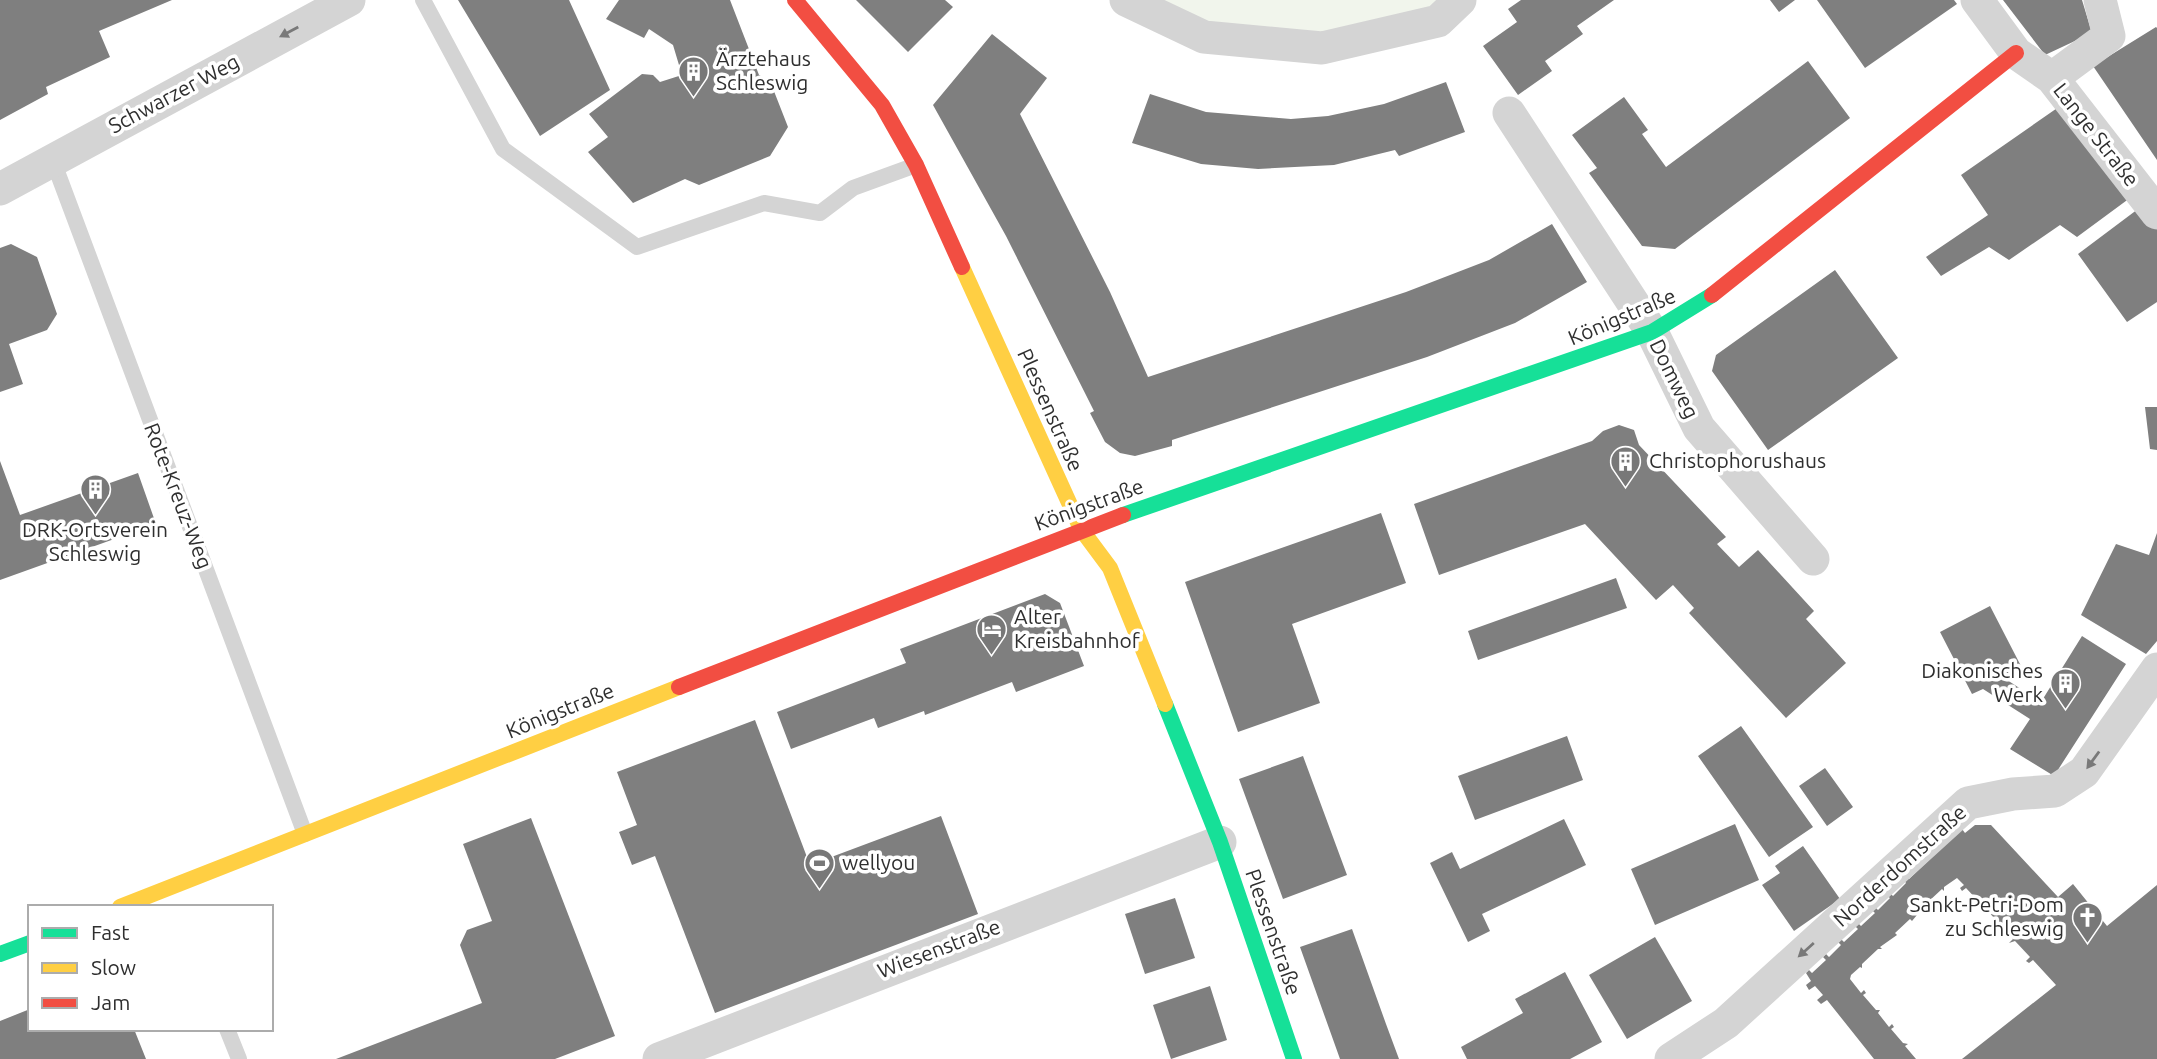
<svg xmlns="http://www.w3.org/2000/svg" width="2157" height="1059" viewBox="0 0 2157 1059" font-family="Ubuntu,sans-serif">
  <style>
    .green { fill: #f1f5ec }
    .building { fill: #7f7f7f }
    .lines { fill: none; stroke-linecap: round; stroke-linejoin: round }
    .lane { stroke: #d4d4d4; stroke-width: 16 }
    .street { stroke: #d4d4d4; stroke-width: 33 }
    .fast { stroke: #16e098; stroke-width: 16 }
    .slow { stroke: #ffcf43; stroke-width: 16 }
    .jam { stroke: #f24e42; stroke-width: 16 }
    .oneway { fill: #797979 }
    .labels { text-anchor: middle; stroke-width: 7; stroke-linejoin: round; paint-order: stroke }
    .poi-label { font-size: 21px; fill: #2f2f2f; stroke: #fff; text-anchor: start }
    .street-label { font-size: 21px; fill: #2f2f2f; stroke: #fff }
  </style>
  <rect width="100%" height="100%" fill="#fff"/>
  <path class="green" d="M 1144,0 L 1452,0 L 1320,41 L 1213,32 Z"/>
  <path class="building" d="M 0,0 L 172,0 L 99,31 L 110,57 L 46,87 L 48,94 L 0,120 Z
    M 458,0 L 569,0 L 610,90 L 540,136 Z
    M 619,0 L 730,0 L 759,75 L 770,81 L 788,127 L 770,156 L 699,185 L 685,179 L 633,203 L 588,152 L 608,137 L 589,114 L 642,74 L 653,75 L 660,82 L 682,75 L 673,45 L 649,29 L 644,38 L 606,19 Z
    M 856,0 L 945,0 L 953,7 L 908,52 Z
    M 1521,0 L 1614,0 L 1577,26 L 1583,34 L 1545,61 L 1552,71 L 1518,95 L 1483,46 L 1517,22 L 1508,9 Z
    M 1770,0 L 1795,0 L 1779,12 Z
    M 1817,0 L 1954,0 L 1957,4 L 1865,68 Z
    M 2003,0 L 2082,0 L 2092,33 L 2045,55 Z
    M 2156,27 L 2157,28 L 2157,160 L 2093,66 Z
    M 992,34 L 1047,78 L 1020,114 L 1110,292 L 1148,377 L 1406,292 L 1489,260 L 1552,224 L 1587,282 L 1515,323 L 1427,357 L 1172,440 L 1172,446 L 1135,456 L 1120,453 L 1105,442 L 1090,413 L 1094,411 L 1006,236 L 933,105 Z
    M 1808,61 L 1850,118 L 1675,249 L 1642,246 L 1589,173 L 1597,168 L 1572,135 L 1624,97 L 1648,130 L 1642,134 L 1666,167 Z
    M 1446,82 L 1465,132 L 1399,156 L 1395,150 L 1334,165 L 1258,169 L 1201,164 L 1132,143 L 1150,94 L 1206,112 L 1291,119 L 1328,116 L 1384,104 Z
    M 2063,104 L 2134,195 L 2077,237 L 2060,225 L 2009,260 L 1989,247 L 1941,276 L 1926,257 L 1988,215 L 1961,175 Z
    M 2142,206 L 2157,227 L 2157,302 L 2127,322 L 2078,254 Z
    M 11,244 L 37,257 L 57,314 L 47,330 L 9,344 L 23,384 L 0,392 L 0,248 Z
    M 1835,270 L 1898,358 L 1768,450 L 1712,371 L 1716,355 Z
    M 2145,407 L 2157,407 L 2157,450 L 2150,449 Z
    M 1619,425 L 1634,430 L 1639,445 L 1726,537 L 1717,544 L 1739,567 L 1758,550 L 1814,611 L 1806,619 L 1846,663 L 1786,718 L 1689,613 L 1694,608 L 1673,585 L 1656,600 L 1585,524 L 1439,575 L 1414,504 L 1592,441 L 1603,431 Z
    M 0,461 L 20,515 L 138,473 L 156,524 L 0,580 Z
    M 1381,513 L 1406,583 L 1292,624 L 1320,703 L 1238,732 L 1185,582 Z
    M 2157,533 L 2157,641 L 2146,654 L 2081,615 L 2116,544 L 2149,555 Z
    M 1616,578 L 1627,608 L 1478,660 L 1468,631 Z
    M 1045,594 L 1060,603 L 1084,666 L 1016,692 L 1012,682 L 925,715 L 924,711 L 878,728 L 874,718 L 791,749 L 777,712 L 906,663 L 900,649 Z
    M 1990,606 L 2022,668 L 2004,678 L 2041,702 L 2082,636 L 2126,664 L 2054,776 L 2010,749 L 2030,719 L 1983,689 L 1972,694 L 1940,632 Z
    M 755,720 L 810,865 L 941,816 L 978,914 L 715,1013 L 655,856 L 632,865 L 619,832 L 637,825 L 617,772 Z
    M 1741,726 L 1813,827 L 1769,857 L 1698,756 Z
    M 1567,736 L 1583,780 L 1475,820 L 1458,776 Z
    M 1303,756 L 1347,875 L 1283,899 L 1239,779 Z
    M 1825,768 L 1853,807 L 1827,826 L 1799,786 Z
    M 531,818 L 615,1036 L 555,1059 L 336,1059 L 482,1003 L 460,945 L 467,930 L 492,921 L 463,844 Z
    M 1564,819 L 1586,865 L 1482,914 L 1490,931 L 1468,942 L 1430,863 L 1452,852 L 1460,869 Z
    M 1735,824 L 1759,880 L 1655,925 L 1631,869 Z
    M 1975,825 L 1991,825 L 2058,897 L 2073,884 L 2107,926 L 2157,885 L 2157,1059 L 1962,1059 L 2056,985 L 2033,960 L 2029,963 L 2026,961 L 2030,957 L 2015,941 L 2009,943 L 2013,939 L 1999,924 L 1995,928 L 1993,925 L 1997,921 L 1983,906 L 1979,909 L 1976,906 L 1980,903 L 1966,888 L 1962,891 L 1960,888 L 1964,885 L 1957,878 L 1944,887 L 1944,891 L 1942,889 L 1928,902 L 1927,906 L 1926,904 L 1912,921 L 1910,919 L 1895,933 L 1897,935 L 1880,947 L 1882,949 L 1878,949 L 1862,964 L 1862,968 L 1860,967 L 1851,975 L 1850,979 L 1861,993 L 1864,990 L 1866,993 L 1863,995 L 1876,1010 L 1880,1010 L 1878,1013 L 1889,1027 L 1892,1024 L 1894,1027 L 1891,1029 L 1903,1043 L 1908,1044 L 1905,1046 L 1916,1059 L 1874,1059 L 1827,1000 L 1821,1004 L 1817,1000 L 1823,995 L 1815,986 L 1809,990 L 1806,985 L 1811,981 L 1806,973 L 1809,970 L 1812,973 L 1826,960 L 1823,957 L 1826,954 L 1829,957 L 1841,945 L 1838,942 L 1841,939 L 1844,942 L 1858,929 L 1855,926 L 1858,923 L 1861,926 L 1875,913 L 1872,910 L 1875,907 L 1878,910 L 1890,898 L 1887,896 L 1890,893 L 1893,896 L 1906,883 L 1904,880 L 1907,876 L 1909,879 L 1962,829 L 1965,833 Z
    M 1803,846 L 1840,899 L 1794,931 L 1762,885 L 1780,873 L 1775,866 Z
    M 1175,898 L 1195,958 L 1145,974 L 1125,914 Z
    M 1352,929 L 1386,1024 L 1399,1059 L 1340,1059 L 1300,947 Z
    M 1655,937 L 1692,1001 L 1627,1039 L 1589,975 Z
    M 1565,972 L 1602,1042 L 1570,1059 L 1467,1059 L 1461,1047 L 1523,1013 L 1515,999 Z
    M 1210,986 L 1227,1040 L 1171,1059 L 1153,1005 Z
    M 30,1009 L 30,1029 L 134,1029 L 146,1059 L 0,1059 L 0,1021 Z"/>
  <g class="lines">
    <path class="lane" d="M 423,0 L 503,149 L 637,247 L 764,203 L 820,213 L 853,188 L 916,165
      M 52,158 L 305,834
      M 227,1029 L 239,1059"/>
    <path class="street" d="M 1126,0 L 1204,37 L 1322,48 L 1438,21 L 1460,0
      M 1977,0 L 2016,53 L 2052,78 L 2157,213
      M 2052,78 L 2109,36 L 2100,0
      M 1509,113 L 1652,332 L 1699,428 L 1813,559
      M 0,189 L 349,0
      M 659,1059 L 1220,842
      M 1671,1059 L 1726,1023 L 1968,803 L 2013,794 L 2055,791 L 2084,772 L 2157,669"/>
    <path class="fast" d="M 1123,515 L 1652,332 L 1712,295
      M 1165,704 L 1220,842 L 1294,1059
      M 0,954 L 30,943"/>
    <path class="slow" d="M 962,267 L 1081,529 L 1110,568 L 1165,704
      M 120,907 L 679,687"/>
    <path class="jam" d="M 795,0 L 882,105 L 916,165 L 962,267
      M 1712,295 L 2016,53
      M 679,687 L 1123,515"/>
  </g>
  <defs><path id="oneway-solid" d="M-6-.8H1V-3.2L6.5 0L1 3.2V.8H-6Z" transform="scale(1.75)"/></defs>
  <g class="oneway">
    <use href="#oneway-solid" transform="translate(289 32) rotate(152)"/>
    <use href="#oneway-solid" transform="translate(2093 760) rotate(126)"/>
    <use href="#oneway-solid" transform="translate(1806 950) rotate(138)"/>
  </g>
  <defs>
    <symbol id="building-pin" viewBox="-11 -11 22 30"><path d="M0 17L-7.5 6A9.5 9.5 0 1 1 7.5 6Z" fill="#787878" stroke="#fff"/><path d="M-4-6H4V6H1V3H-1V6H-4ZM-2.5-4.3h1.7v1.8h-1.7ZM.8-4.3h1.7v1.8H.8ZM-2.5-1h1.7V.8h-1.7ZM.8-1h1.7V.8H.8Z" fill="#fff"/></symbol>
    <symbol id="hotel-pin" viewBox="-11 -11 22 30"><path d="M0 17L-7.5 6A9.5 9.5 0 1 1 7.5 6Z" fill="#787878" stroke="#fff"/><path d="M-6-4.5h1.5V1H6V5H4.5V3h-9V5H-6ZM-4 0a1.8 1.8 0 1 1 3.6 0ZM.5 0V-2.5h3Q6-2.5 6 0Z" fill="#fff"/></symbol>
    <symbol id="stadium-pin" viewBox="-11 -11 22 30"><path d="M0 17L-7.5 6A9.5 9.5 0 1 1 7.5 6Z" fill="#787878" stroke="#fff"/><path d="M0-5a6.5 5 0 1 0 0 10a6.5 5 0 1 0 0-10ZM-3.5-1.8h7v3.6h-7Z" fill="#fff"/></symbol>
    <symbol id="church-pin" viewBox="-11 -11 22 30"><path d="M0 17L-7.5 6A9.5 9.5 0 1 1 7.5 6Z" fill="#787878" stroke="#fff"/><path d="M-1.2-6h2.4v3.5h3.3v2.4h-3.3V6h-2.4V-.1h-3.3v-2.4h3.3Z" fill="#fff"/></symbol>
  </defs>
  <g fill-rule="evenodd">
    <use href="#building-pin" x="676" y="54" width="35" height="47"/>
    <use href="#building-pin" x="1608" y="444" width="35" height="47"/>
    <use href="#building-pin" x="78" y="472" width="35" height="47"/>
    <use href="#hotel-pin" x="974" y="612" width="35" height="47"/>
    <use href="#building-pin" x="2048" y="666" width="35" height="47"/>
    <use href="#stadium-pin" x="802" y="846" width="35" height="47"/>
    <use href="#church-pin" x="2070" y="900" width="35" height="47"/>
  </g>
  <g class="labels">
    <g class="poi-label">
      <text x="716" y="66">Ärztehaus<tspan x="716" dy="24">Schleswig</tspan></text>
      <text x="1649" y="468">Christophorushaus</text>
      <text x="95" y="537" text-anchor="middle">DRK-Ortsverein<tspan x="95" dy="24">Schleswig</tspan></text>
      <text x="1014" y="624">Alter<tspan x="1014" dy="24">Kreisbahnhof</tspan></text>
      <text x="2043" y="678" text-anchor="end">Diakonisches<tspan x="2043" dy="24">Werk</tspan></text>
      <text x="842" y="870">wellyou</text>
      <text x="2064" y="912" text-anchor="end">Sankt-Petri-Dom<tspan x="2064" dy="24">zu Schleswig</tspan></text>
    </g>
    <g class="street-label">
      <text transform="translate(174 94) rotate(-28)" y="7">Schwarzer Weg</text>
      <text transform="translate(2096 135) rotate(52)" y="7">Lange Straße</text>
      <text transform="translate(1622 317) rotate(-23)" y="7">Königstraße</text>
      <text transform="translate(1674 379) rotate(64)" y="7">Domweg</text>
      <text transform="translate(1050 410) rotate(66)" y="7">Plessenstraße</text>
      <text transform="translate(178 496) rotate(69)" y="7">Rote-Kreuz-Weg</text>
      <text transform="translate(1089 505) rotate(-20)" y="7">Königstraße</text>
      <text transform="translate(560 711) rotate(-22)" y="7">Königstraße</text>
      <text transform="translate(1900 866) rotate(-42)" y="7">Norderdomstraße</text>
      <text transform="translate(1273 932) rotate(71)" y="7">Plessenstraße</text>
      <text transform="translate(939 949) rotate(-21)" y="7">Wiesenstraße</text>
    </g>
  </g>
  <rect x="28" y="905" width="245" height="126" fill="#ffffff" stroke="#acacac" stroke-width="2"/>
  <rect x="42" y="928" width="35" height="10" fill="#16e098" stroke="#acacac" stroke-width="2"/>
  <text x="91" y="940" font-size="21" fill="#2f2f2f">Fast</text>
  <rect x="42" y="963" width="35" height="10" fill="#ffcf43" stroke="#acacac" stroke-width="2"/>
  <text x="91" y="975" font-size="21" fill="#2f2f2f">Slow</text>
  <rect x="42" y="998" width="35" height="10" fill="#f24e42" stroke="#acacac" stroke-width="2"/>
  <text x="91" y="1010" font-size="21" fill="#2f2f2f">Jam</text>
</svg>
